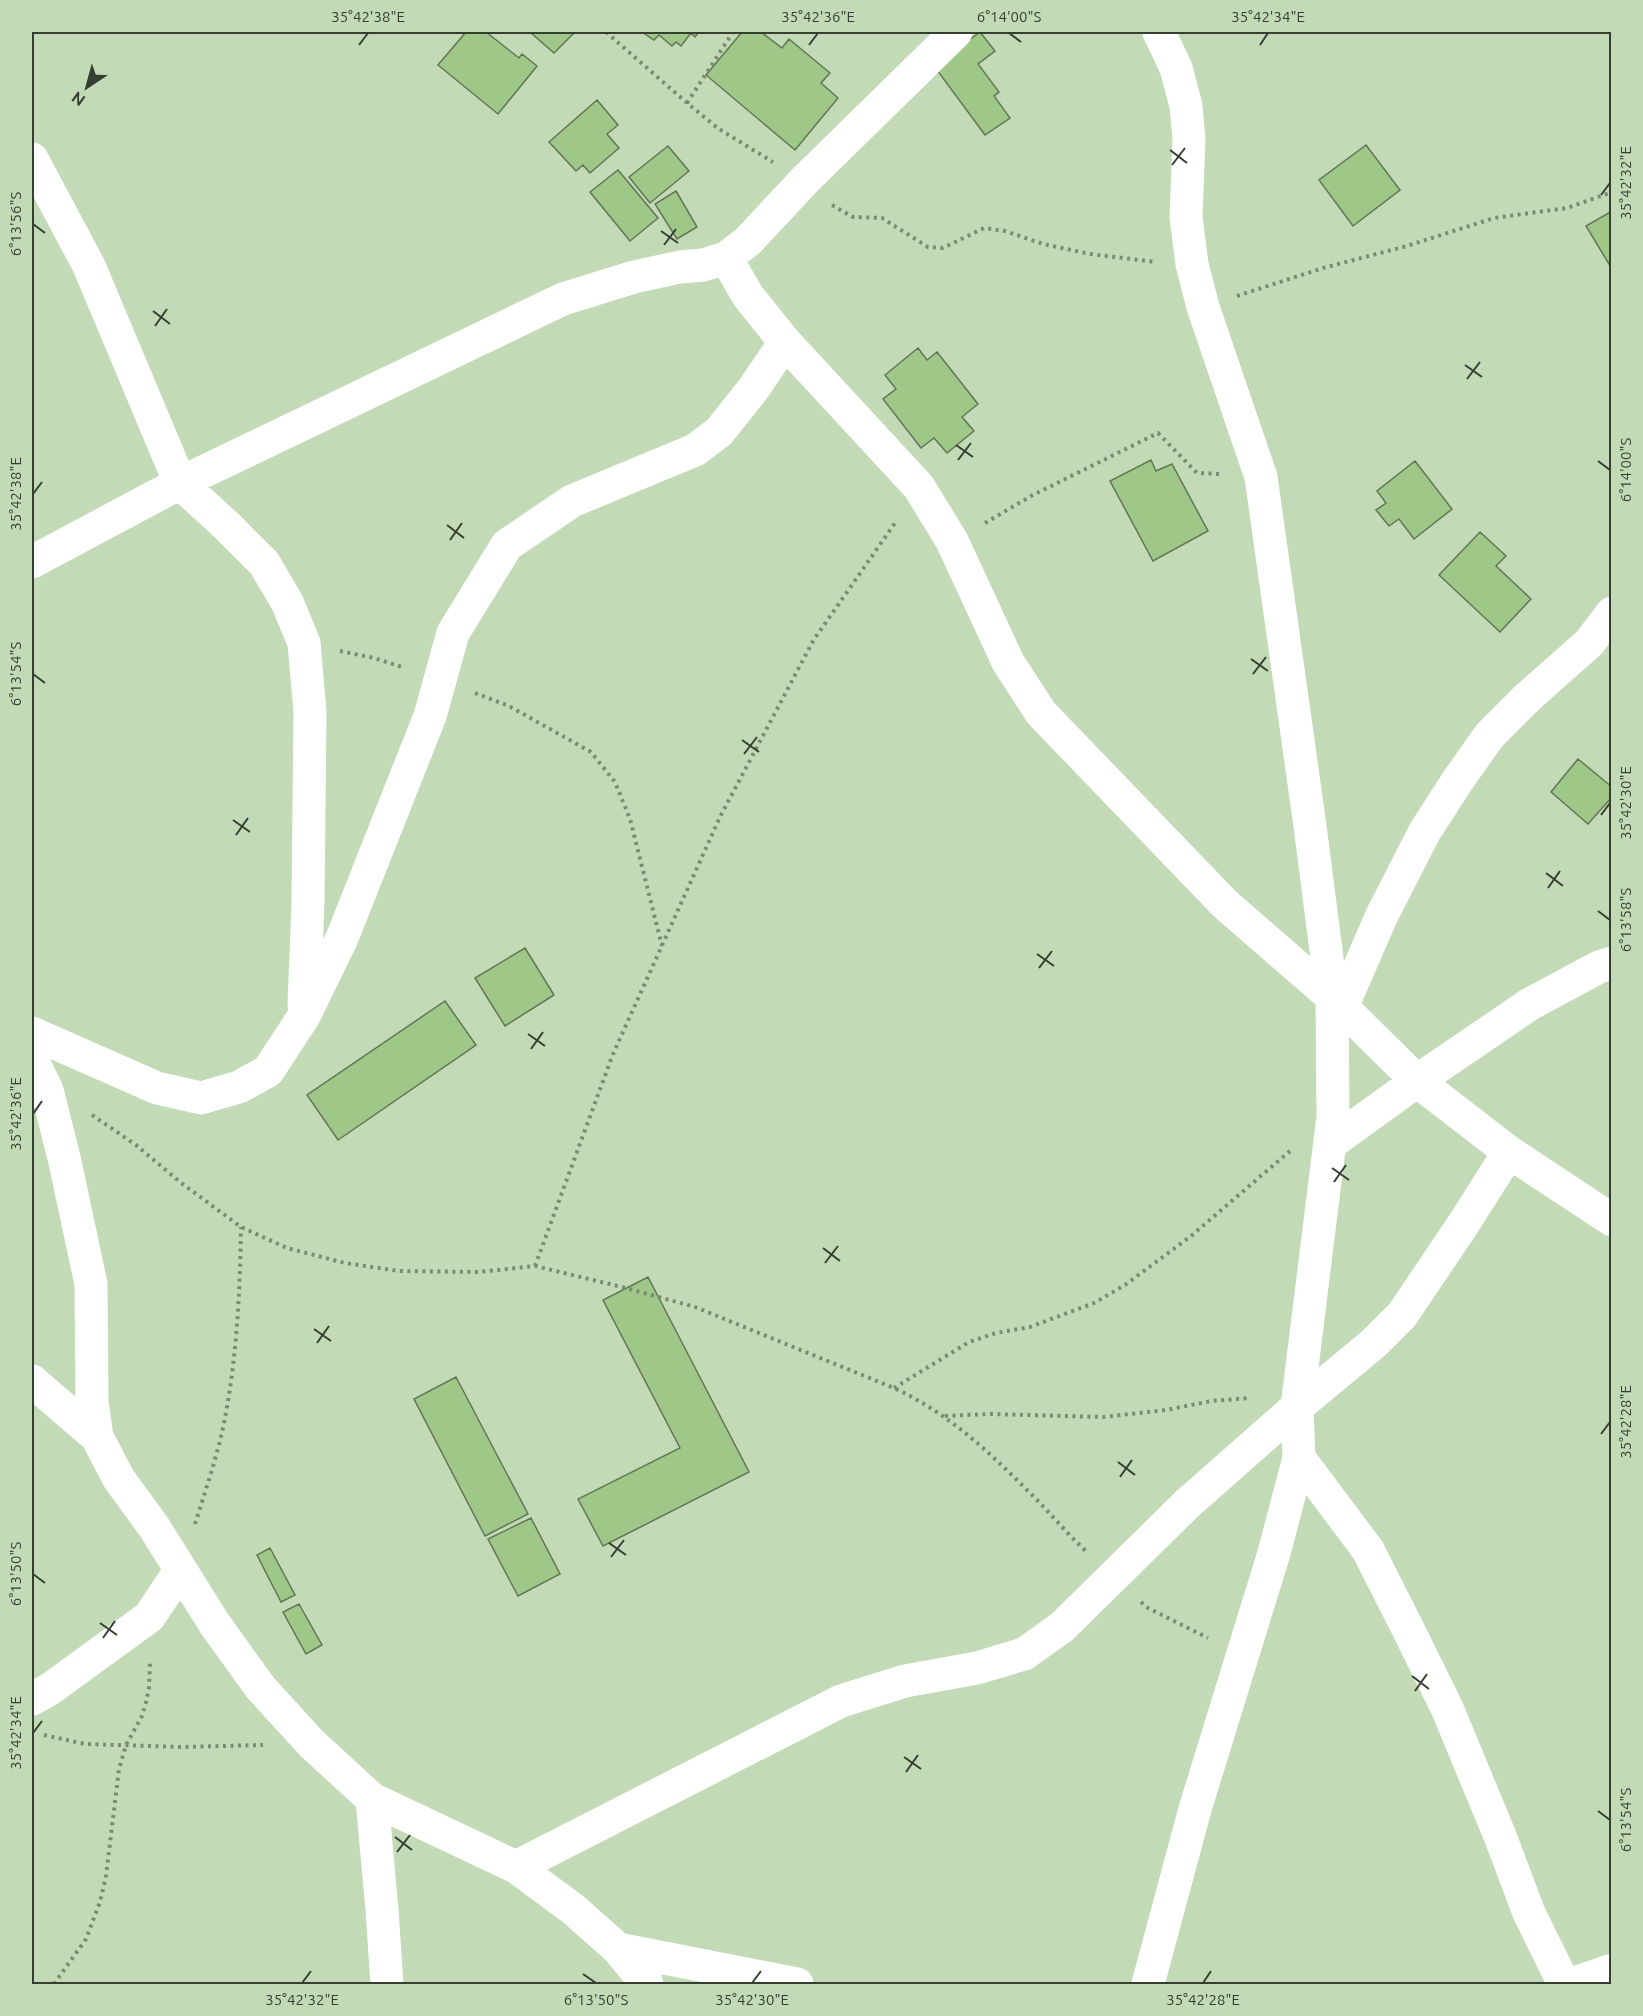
<svg xmlns="http://www.w3.org/2000/svg" width="1643" height="2016" viewBox="0 0 1643 2016" font-family="Ubuntu,sans-serif">
  <style>
    .building { fill: #9ec788; stroke: #607755; stroke-width: 1.5 }
    .lines { fill: none; stroke-linecap: round; stroke-linejoin: round }
    .path { stroke: #7a8b71; stroke-width: 4; stroke-dasharray: 3 4.5; stroke-linecap: butt }
    .minor { stroke: #fff; stroke-width: 33 }
    .ticks { fill: none; stroke: #353f30; stroke-width: 2 }
    .neatline { fill: none; stroke: #353f30; stroke-width: 2 }
    .ticks-label { font-size: 15px; text-anchor: middle; fill: #353f30 }
  </style>
  <rect width="100%" height="100%" fill="#c2dbb6"/>
  <path class="building" d="M 466,32 L 486,32 L 519,58 L 522,54 L 537,66 L 498,114 L 438,65 Z
    M 530,32 L 575,32 L 554,53 Z
    M 642,32 L 699,32 L 695,37 L 691,33 L 681,46 L 676,42 L 672,46 L 659,35 L 654,40 Z
    M 742,32 L 761,32 L 782,48 L 789,39 L 830,73 L 821,83 L 838,98 L 795,150 L 706,75 Z
    M 980,32 L 995,51 L 978,64 L 999,92 L 994,96 L 1010,118 L 985,135 L 934,66 Z
    M 597,100 L 618,125 L 607,134 L 619,148 L 590,173 L 583,165 L 576,171 L 549,142 Z
    M 1366,145 L 1400,190 L 1353,226 L 1319,180 Z
    M 668,146 L 689,171 L 650,203 L 629,177 Z
    M 618,170 L 658,218 L 630,241 L 590,192 Z
    M 676,191 L 697,227 L 677,239 L 655,204 Z
    M 1612,211 L 1612,269 L 1586,226 Z
    M 918,348 L 927,360 L 937,352 L 978,404 L 962,417 L 974,431 L 947,453 L 934,438 L 921,448 L 883,399 L 896,389 L 885,375 Z
    M 1151,460 L 1156,471 L 1172,464 L 1208,531 L 1153,561 L 1110,481 Z
    M 1415,461 L 1452,509 L 1414,539 L 1399,519 L 1389,526 L 1376,510 L 1386,503 L 1377,491 Z
    M 1480,532 L 1506,556 L 1496,566 L 1531,599 L 1500,632 L 1439,575 Z
    M 1578,759 L 1612,787 L 1612,797 L 1588,824 L 1551,792 Z
    M 525,948 L 554,995 L 505,1026 L 475,978 Z
    M 445,1001 L 476,1045 L 338,1140 L 307,1095 Z
    M 648,1277 L 749,1472 L 603,1546 L 578,1499 L 680,1448 L 603,1300 Z
    M 456,1377 L 528,1514 L 485,1536 L 414,1399 Z
    M 531,1518 L 560,1574 L 518,1596 L 488,1539 Z
    M 270,1548 L 295,1595 L 281,1602 L 257,1555 Z
    M 299,1604 L 322,1645 L 306,1654 L 283,1612 Z"/>
  <g class="lines">
    <path class="path" d="M 606,32 L 687,103 L 719,129 L 773,162
      M 687,103 L 733,32
      M 832,205 L 853,217 L 882,218 L 928,247 L 943,248 L 984,228 L 1005,231 L 1043,244 L 1090,254 L 1156,262
      M 1237,296 L 1323,268 L 1407,246 L 1494,218 L 1567,208 L 1612,192
      M 985,523 L 1031,496 L 1158,433 L 1197,473 L 1221,474
      M 340,651 L 374,658 L 405,668
      M 475,693 L 509,706 L 591,752 L 615,782 L 630,819 L 662,946
      M 92,1115 L 136,1145 L 180,1182 L 241,1227 L 287,1248 L 345,1263 L 399,1271 L 478,1272 L 535,1266 L 622,1287 L 695,1307 L 894,1388 C 946,1412 985,1448 1026,1489 C 1047,1509 1065,1532 1087,1552
      M 535,1266 L 613,1054 L 720,817 L 813,641 L 897,520
      M 894,1388 L 969,1342 L 996,1333 L 1030,1327 L 1094,1303 L 1125,1285 L 1191,1236 L 1290,1151
      M 945,1416 L 990,1414 L 1103,1417 L 1166,1410 L 1211,1401 L 1250,1398
      M 195,1524 C 206,1489 218,1454 225,1418 C 237,1355 240,1291 241,1227
      M 1141,1602 L 1148,1608 L 1208,1638
      M 44,1735 L 85,1744 L 182,1747 L 263,1745
      M 54,1984 L 86,1939 L 100,1902 L 106,1876 L 119,1769 L 126,1745 L 142,1716 L 146,1702 L 149,1688 L 150,1663"/>
    <path class="minor" d="M 32,159 L 89,266 L 180,483 L 227,526 L 264,563 L 287,602 L 304,643 L 310,712 L 308,902 L 304,1005
      M 726,258 L 748,296 L 785,342 L 919,487 L 952,541 L 1008,662 L 1041,713 L 1225,904 L 1332,997 L 1417,1081 L 1509,1152 L 1612,1220
      M 32,562 L 180,483 L 563,299 L 634,277 L 680,267 L 703,265 L 726,258 L 748,241 L 804,181 L 956,32
      M 1342,1007 L 1382,915 L 1425,831 L 1458,780 L 1489,736 L 1528,697 L 1589,643 L 1612,613
      M 32,1033 L 157,1088 L 201,1098 L 239,1087 L 268,1071 L 304,1016 L 342,938 L 430,716 L 453,633 L 507,545 L 572,501 L 695,450 L 719,432 L 754,388 L 785,342
      M 32,1060 L 47,1090 L 65,1162 L 91,1284 L 92,1401 L 97,1437 L 119,1479 L 154,1527 L 214,1623 L 260,1687 L 312,1744 L 372,1799 L 516,1867 L 573,1909 L 618,1949 L 647,1984
      M 1330,1144 L 1417,1081 L 1530,1004 L 1599,967 L 1612,963
      M 32,1381 L 97,1437
      M 1299,1458 L 1368,1550 L 1407,1627 L 1447,1708 L 1500,1836 L 1529,1913 L 1564,1984
      M 32,1699 L 50,1689 L 149,1617 L 180,1571
      M 372,1799 L 382,1910 L 387,1984
      M 516,1867 L 841,1701 L 905,1681 L 977,1668 L 1024,1654 L 1062,1627 L 1188,1503 L 1297,1407 L 1374,1343 L 1402,1315 L 1464,1223 L 1509,1152
      M 618,1949 L 797,1984
      M 1148,1984 L 1195,1809 L 1274,1553 L 1299,1458 L 1297,1407 L 1333,1117 L 1332,997 L 1310,826 L 1261,477 L 1203,307 L 1192,264 L 1186,217 L 1189,139 L 1186,106 L 1176,68 L 1159,32
      M 1571,1984 L 1612,1970"/>
  </g>
  <path class="ticks" d="M 1009,33 L 1021,42M 359,45 L 368,33M 809,45 L 818,33M 1260,45 L 1268,33M 1170,150 L 1187,163M 1172,165 L 1185,148M 1601,195 L 1610,183M 33,224 L 45,233M 661,231 L 678,243M 664,245 L 676,229M 153,311 L 170,324M 155,326 L 167,309M 1465,365 L 1482,377M 1467,379 L 1480,362M 956,445 L 973,457M 958,460 L 971,443M 1598,461 L 1610,470M 33,494 L 42,482M 447,525 L 464,538M 450,540 L 462,523M 1251,659 L 1268,671M 33,674 L 45,683M 1253,674 L 1266,657M 742,740 L 759,752M 744,754 L 757,737M 1601,815 L 1610,803M 233,820 L 250,832M 236,835 L 248,818M 1546,873 L 1563,886M 1548,888 L 1560,871M 1598,911 L 1610,920M 1037,954 L 1054,966M 1039,968 L 1052,951M 528,1034 L 545,1046M 531,1049 L 543,1032M 33,1114 L 42,1101M 1332,1168 L 1349,1180M 1334,1182 L 1346,1165M 823,1248 L 840,1261M 825,1263 L 838,1246M 314,1329 L 331,1341M 317,1343 L 329,1326M 1601,1434 L 1610,1422M 1118,1462 L 1135,1475M 1120,1477 L 1132,1460M 609,1543 L 626,1555M 611,1557 L 624,1540M 33,1574 L 45,1583M 100,1623 L 117,1635M 103,1638 L 115,1621M 1412,1676 L 1429,1689M 1415,1691 L 1427,1674M 33,1733 L 42,1721M 904,1757 L 921,1769M 906,1772 L 918,1755M 1598,1811 L 1610,1820M 395,1837 L 412,1850M 397,1852 L 410,1835M 583,1974 L 596,1983M 302,1983 L 311,1971M 752,1983 L 761,1971M 1203,1983 L 1211,1971"/>
  <rect width="1643" height="2016" fill="none" stroke="#c2dbb6" stroke-width="66"/>
  <g transform="translate(87 87) rotate(216)" stroke="#c2dbb6" stroke-width="4.5" paint-order="stroke">
  <path d="M0-4.5L10 22L0 15L-10 22Z" fill="#353f30"/>
  <text y="-9" font-size="16" font-weight="bold" text-anchor="middle" fill="#353f30">N</text>
  </g>
  <rect x="33" y="33" width="1577" height="1950" class="neatline"/>
  <g class="ticks-label">
    <text x="368" y="22">35°42'38"E</text>
    <text x="818" y="22">35°42'36"E</text>
    <text x="1009" y="22">6°14'00"S</text>
    <text x="1268" y="22">35°42'34"E</text>
    <text transform="translate(1626 183) rotate(-90)" y="5">35°42'32"E</text>
    <text transform="translate(16 224) rotate(-90)" y="5">6°13'56"S</text>
    <text transform="translate(1626 470) rotate(-90)" y="5">6°14'00"S</text>
    <text transform="translate(16 494) rotate(-90)" y="5">35°42'38"E</text>
    <text transform="translate(16 674) rotate(-90)" y="5">6°13'54"S</text>
    <text transform="translate(1626 803) rotate(-90)" y="5">35°42'30"E</text>
    <text transform="translate(1626 920) rotate(-90)" y="5">6°13'58"S</text>
    <text transform="translate(16 1114) rotate(-90)" y="5">35°42'36"E</text>
    <text transform="translate(1626 1422) rotate(-90)" y="5">35°42'28"E</text>
    <text transform="translate(16 1574) rotate(-90)" y="5">6°13'50"S</text>
    <text transform="translate(16 1733) rotate(-90)" y="5">35°42'34"E</text>
    <text transform="translate(1626 1820) rotate(-90)" y="5">6°13'54"S</text>
    <text x="302" y="2005">35°42'32"E</text>
    <text x="596" y="2005">6°13'50"S</text>
    <text x="752" y="2005">35°42'30"E</text>
    <text x="1203" y="2005">35°42'28"E</text>
  </g>
</svg>
